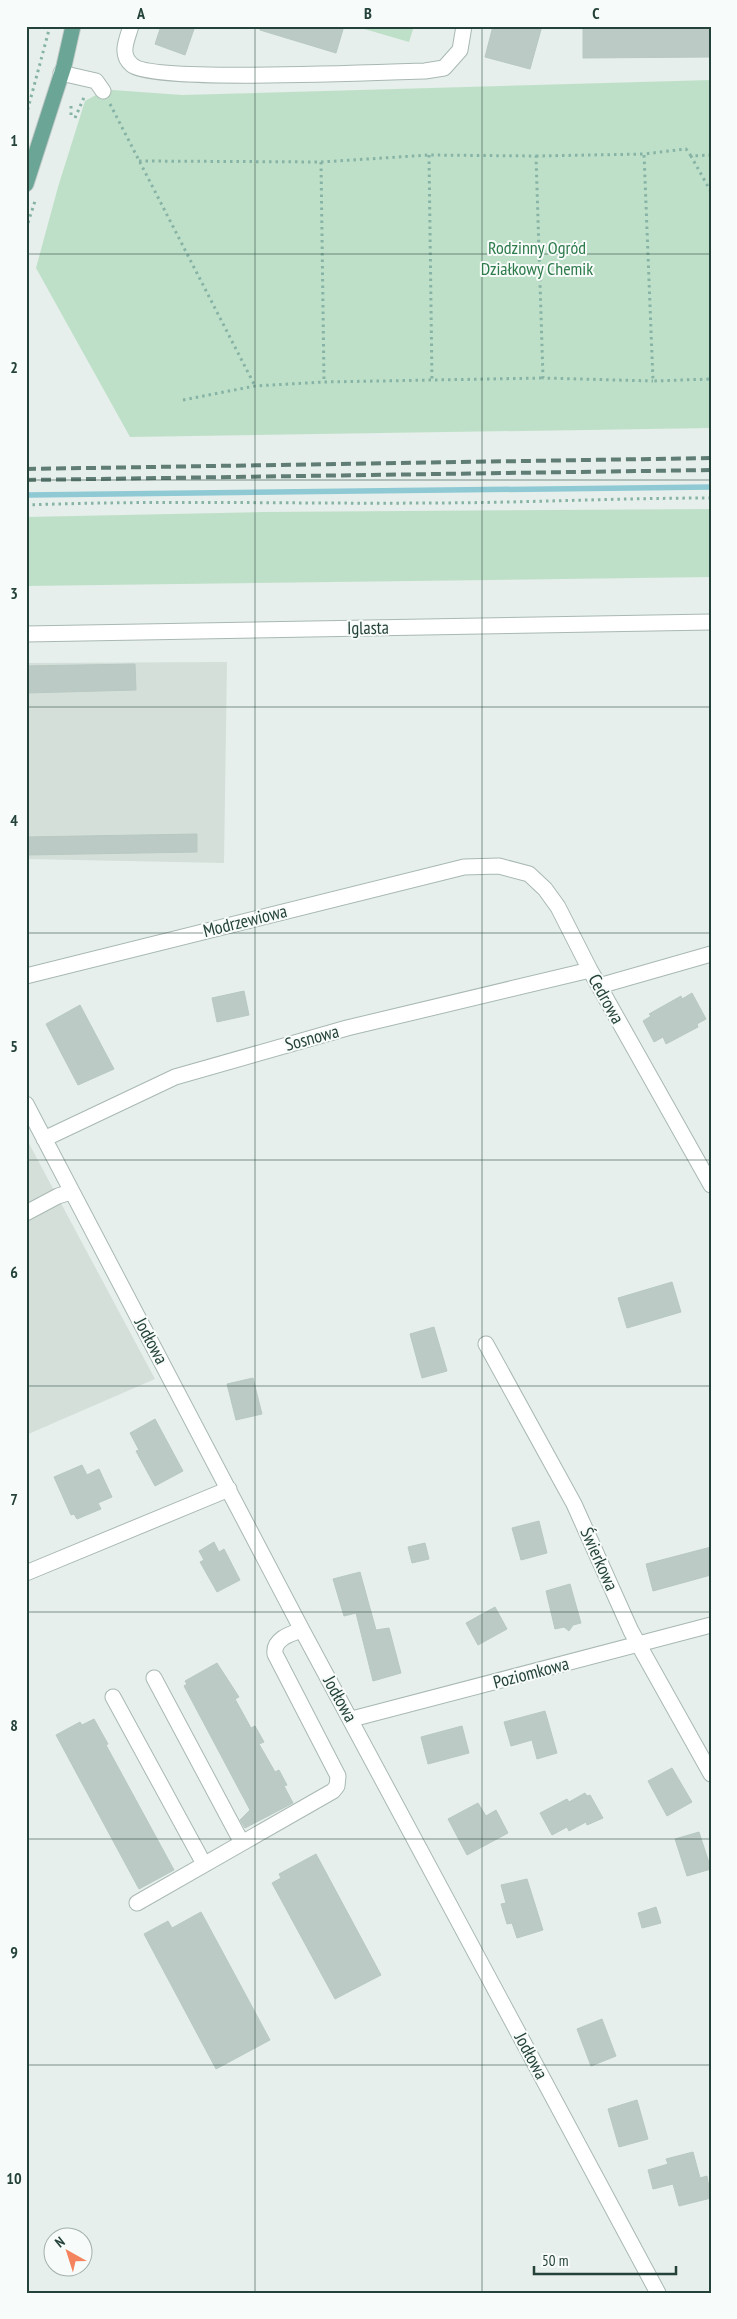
<svg xmlns="http://www.w3.org/2000/svg" width="737" height="2319" viewBox="0 0 737 2319" font-family="'PT Sans Narrow',sans-serif">
  <style>
    .built { fill: #d4dfda }
    .green { fill: #bfe0c8 }
    .lines { fill: none; stroke-linecap: round; stroke-linejoin: round }
    .stream { stroke: #8ec9d4; stroke-width: 5.5 }
    .building { fill: #bbcac4; stroke: #b8c9c2 }
    .minor-casing { stroke: #a8b8b2; stroke-width: 17 }
    .major-casing { stroke: #c2cac8; stroke-width: 17 }
    .path { stroke: #86b3a5; stroke-width: 3; stroke-dasharray: 2.5 4; stroke-linecap: butt }
    .minor { stroke: #fff; stroke-width: 15 }
    .major { stroke: #6aa596; stroke-width: 15 }
    .rail { stroke: #5f7d75; stroke-width: 4; stroke-dasharray: 10 5; stroke-linecap: butt }
    .grid { fill: none; stroke: #24423a; stroke-width: 1; stroke-opacity: 0.55 }
    .labels { text-anchor: middle; stroke-width: 4; stroke-linejoin: round; paint-order: stroke }
    .park-label { font-size: 18px; fill: #2d7a4b; stroke: #f7fbf9 }
    .street-label { font-size: 18px; fill: #24423a; stroke: #f7fbf9 }
    .neatline { fill: none; stroke: #24423a; stroke-width: 2 }
    .grid-label { font-size: 16px; text-anchor: middle; font-weight: bold; fill: #24423a }
  </style>
  <rect width="100%" height="100%" fill="#e6efeb"/>
  <path class="built" d="M 227,662 L 224,863 L 26,859 L 26,663 Z
    M 26,1138 L 155,1379 L 26,1435 Z"/>
  <path class="green" d="M 361,26 L 414,26 L 409,42 L 361,28 Z
    M 711,80 L 711,428 L 130,437 L 36,268 L 58,187 L 85,101 L 103,91 L 113,90 L 182,95 Z
    M 711,509 L 711,577 L 26,586 L 26,517 L 262,512 Z"/>
  <g class="lines">
    <path class="stream" d="M 28,495 L 711,487"/>
  </g>
  <path class="building" d="M 161,26 L 195,26 L 185,55 L 155,44 Z
    M 260,26 L 344,26 L 336,53 L 260,30 Z
    M 493,26 L 542,26 L 530,69 L 485,57 Z
    M 583,26 L 711,26 L 711,57 L 583,58 Z
    M 135,664 L 136,690 L 26,693 L 26,666 Z
    M 197,834 L 197,852 L 26,855 L 26,837 Z
    M 244,991 L 249,1015 L 217,1022 L 212,998 Z
    M 692,993 L 706,1019 L 697,1024 L 698,1027 L 666,1044 L 663,1037 L 654,1042 L 643,1021 L 651,1016 L 649,1014 L 681,996 L 682,999 Z
    M 80,1005 L 114,1069 L 78,1085 L 46,1024 Z
    M 672,1282 L 681,1312 L 627,1328 L 618,1298 Z
    M 434,1327 L 447,1371 L 422,1378 L 410,1334 Z
    M 253,1378 L 262,1414 L 236,1420 L 227,1384 Z
    M 155,1419 L 183,1471 L 155,1486 L 136,1451 L 139,1450 L 130,1433 Z
    M 82,1465 L 87,1475 L 99,1469 L 112,1497 L 98,1503 L 101,1509 L 77,1519 L 74,1514 L 71,1515 L 54,1477 Z
    M 539,1521 L 547,1553 L 521,1560 L 512,1528 Z
    M 214,1542 L 219,1552 L 224,1549 L 240,1580 L 217,1592 L 200,1562 L 204,1560 L 199,1551 Z
    M 425,1543 L 429,1559 L 412,1563 L 408,1547 Z
    M 711,1547 L 711,1575 L 653,1591 L 646,1564 Z
    M 360,1572 L 376,1630 L 389,1628 L 401,1673 L 373,1681 L 356,1613 L 344,1616 L 333,1579 Z
    M 570,1584 L 581,1623 L 573,1625 L 569,1631 L 564,1627 L 555,1629 L 546,1591 Z
    M 495,1607 L 507,1629 L 478,1645 L 466,1623 Z
    M 217,1663 L 239,1697 L 235,1699 L 251,1728 L 255,1726 L 264,1742 L 259,1744 L 275,1772 L 279,1770 L 287,1785 L 284,1786 L 293,1803 L 245,1828 L 240,1820 L 250,1810 L 184,1686 L 187,1684 L 185,1681 Z
    M 545,1711 L 557,1753 L 537,1759 L 532,1740 L 511,1746 L 504,1722 Z
    M 94,1719 L 108,1744 L 106,1745 L 174,1870 L 139,1889 L 56,1735 L 80,1722 L 82,1725 Z
    M 462,1726 L 469,1753 L 428,1764 L 421,1737 Z
    M 672,1768 L 692,1802 L 667,1816 L 648,1781 Z
    M 585,1793 L 587,1796 L 590,1795 L 603,1818 L 587,1825 L 586,1822 L 569,1831 L 567,1827 L 552,1835 L 540,1813 L 567,1799 L 569,1802 Z
    M 478,1803 L 486,1816 L 496,1810 L 508,1833 L 467,1855 L 448,1819 Z
    M 699,1832 L 711,1869 L 687,1876 L 675,1839 Z
    M 316,1854 L 381,1975 L 335,1999 L 272,1883 L 281,1878 L 279,1874 Z
    M 527,1879 L 543,1930 L 517,1938 L 512,1923 L 507,1924 L 501,1904 L 506,1903 L 501,1885 Z
    M 656,1907 L 661,1923 L 642,1928 L 638,1913 Z
    M 201,1912 L 270,2040 L 216,2069 L 144,1934 L 168,1921 L 172,1928 Z
    M 602,2019 L 616,2056 L 591,2066 L 577,2029 Z
    M 637,2100 L 648,2139 L 619,2147 L 608,2109 Z
    M 693,2152 L 700,2178 L 707,2176 L 711,2198 L 679,2206 L 673,2184 L 653,2189 L 648,2170 L 668,2164 L 666,2159 Z"/>
  <g class="lines">
    <defs>
      <path id="minor" d="M 131,26 C 127,40 119,54 132,65 C 152,83 384,72 425,71 L 444,68 L 460,50 L 464,26
        M 61,73 L 96,81 L 103,91
        M 26,634 L 711,622
        M 26,976 L 464,867 L 499,866 L 529,874 L 545,889 L 558,907 L 590,970 L 711,1185
        M 599,986 L 711,954
        M 26,1104 L 302,1630 L 658,2293
        M 44,1139 L 175,1077 L 347,1028 L 590,970
        M 26,1213 L 58,1196 L 71,1192
        M 486,1344 L 574,1504 L 631,1631 L 711,1774
        M 26,1573 L 229,1489
        M 154,1678 L 242,1843
        M 113,1697 L 204,1864
        M 352,1719 L 711,1625
        M 137,1903 L 333,1791 L 337,1786 L 338,1776 L 275,1654 C 273,1639 290,1634 302,1630"/>
      <path id="major" d="M 26,184 L 64,66 L 73,26"/>
    </defs>
    <use href="#minor" class="minor-casing"/>
    <use href="#major" class="major-casing"/>
    <path class="path" d="M 110,104 L 255,386
      M 71,106 L 71,115
      M 26,116 L 50,26
      M 75,118 L 85,95
      M 429,155 L 432,382
      M 711,155 L 691,156 L 711,192
      M 536,156 L 644,154
      M 691,156 L 686,149 L 644,154 L 653,381 L 711,379
      M 139,161 L 321,162 L 429,155 L 536,156 L 543,378 L 653,381
      M 321,162 L 324,382
      M 26,229 L 36,198
      M 183,400 L 255,386 L 324,382 L 543,378
      M 26,505 C 160,500 293,504 427,503 C 522,503 616,498 711,498"/>
    <use href="#minor" class="minor"/>
    <use href="#major" class="major"/>
    <path class="rail" d="M 26,469 L 711,458
      M 26,480 L 711,470"/>
  </g>
  <path class="grid" d="M 255,26 L 255,2293M 482,26 L 482,2293M 26,254 L 711,254M 26,480 L 711,480M 26,707 L 711,707M 26,933 L 711,933M 26,1160 L 711,1160M 26,1386 L 711,1386M 26,1612 L 711,1612M 26,1839 L 711,1839M 26,2065 L 711,2065"/>
  <g class="labels">
    <g class="park-label">
      <text x="537" y="254">Rodzinny Ogród<tspan x="537" dy="21">Działkowy Chemik</tspan></text>
    </g>
    <g class="street-label">
      <text transform="translate(368 628) rotate(-1)" y="6">Iglasta</text>
      <text transform="translate(245 921) rotate(-14)" y="6">Modrzewiowa</text>
      <text transform="translate(606 999) rotate(61)" y="6">Cedrowa</text>
      <text transform="translate(312 1038) rotate(-15)" y="6">Sosnowa</text>
      <text transform="translate(151 1341) rotate(62)" y="6">Jodłowa</text>
      <text transform="translate(599 1559) rotate(66)" y="6">Świerkowa</text>
      <text transform="translate(531 1673) rotate(-15)" y="6">Poziomkowa</text>
      <text transform="translate(340 1699) rotate(61)" y="6">Jodłowa</text>
      <text transform="translate(531 2056) rotate(62)" y="6">Jodłowa</text>
    </g>
  </g>
  <rect width="737" height="2319" fill="none" stroke="#f7fbf9" stroke-width="55"/>
  <g transform="translate(68 2252) rotate(321)"><circle r="24" fill="#f7fbf9" stroke="#a3b1ad"/>
  <path d="M0-4L9 19L0 12L-9 19Z" fill="#f4845f"/>
  <text y="-8" font-size="14" font-weight="bold" text-anchor="middle" fill="#24423a">N</text>
  </g>
  <path d="M534 2266v8h142v-8" fill="none" stroke="#24423a" stroke-width="2.5"/>
  <text x="542" y="2266" font-size="15" fill="#24423a" stroke="#f7fbf9" stroke-width="4" paint-order="stroke">50 m</text>
  <rect x="28" y="28" width="682" height="2264" class="neatline"/>
  <g class="grid-label">
    <text x="141" y="19">A</text>
    <text x="368" y="19">B</text>
    <text x="596" y="19">C</text>
    <text x="14" y="146">1</text>
    <text x="14" y="373">2</text>
    <text x="14" y="599">3</text>
    <text x="14" y="826">4</text>
    <text x="14" y="1052">5</text>
    <text x="14" y="1278">6</text>
    <text x="14" y="1505">7</text>
    <text x="14" y="1731">8</text>
    <text x="14" y="1958">9</text>
    <text x="14" y="2184">10</text>
  </g>
</svg>
